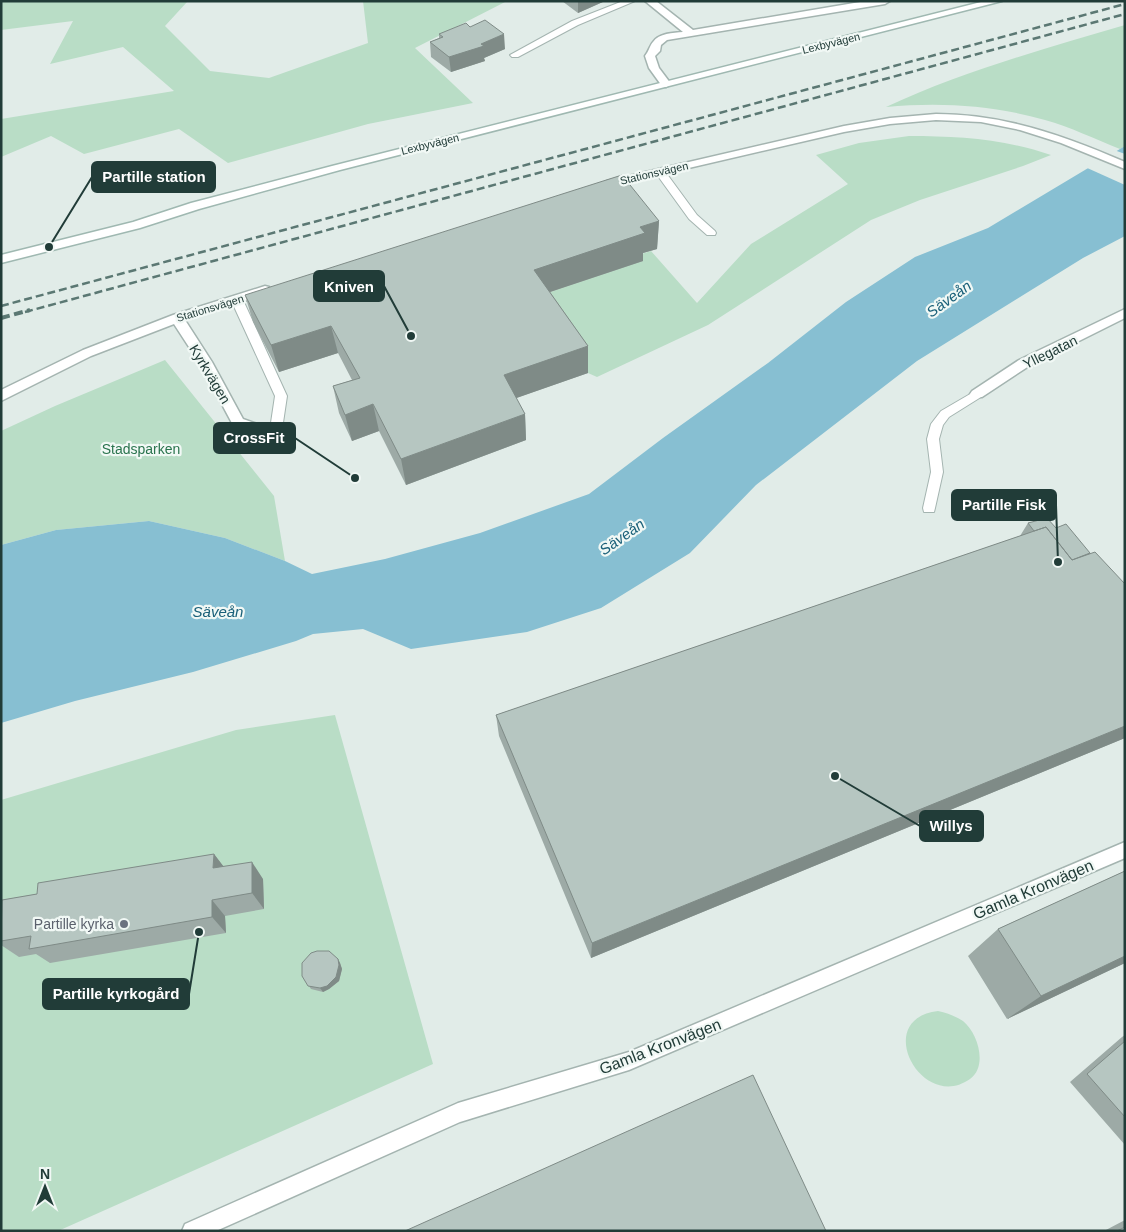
<svg xmlns="http://www.w3.org/2000/svg" width="1126" height="1232" viewBox="0 0 1126 1232" font-family="Arial,sans-serif">
  <style>
    .green { fill: #b9ddc6 }
    .water { fill: #87bfd2 }
    .pier { fill: #e1ece8 }
    .lines { fill: none; stroke-linecap: round; stroke-linejoin: round }
    .lane-casing { stroke: #a4b4b0; stroke-width: 2 }
    .street-casing { stroke: #a4b4b0; stroke-width: 3 }
    .secondary-casing { stroke: #9fb8b1; stroke-width: 3 }
    .lane { fill: #fff; fill-rule: evenodd }
    .street { fill: #fff; fill-rule: evenodd }
    .secondary { fill: #fff; fill-rule: evenodd }
    .rail-far1 { stroke: #5b7873; stroke-width: 2.5; stroke-dasharray: 8 4; stroke-linecap: butt }
    .rail { stroke: #5b7873; stroke-width: 4; stroke-dasharray: 9 4.5; stroke-linecap: butt }
    .wall { fill: #9daaa6 }
    .shaded-wall { fill: #7f8b87 }
    .building { fill: #b6c6c1; stroke: #7f8b87 }
    .worship-dot { fill: #6b7280; stroke: #f1f8f5; stroke-width: 2 }
    .labels { text-anchor: middle; stroke-width: 4.5; stroke-linejoin: round; paint-order: stroke }
    .far-street-label { font-size: 11px; fill: #213c38; stroke: #f1f8f5 }
    .street-label { font-size: 14px; fill: #213c38; stroke: #f1f8f5 }
    .park-label { font-size: 14px; fill: #2a744e; stroke: #f1f8f5 }
    .worship-label { font-size: 14px; fill: #5b616d; stroke: #f1f8f5; text-anchor: end }
    .water-label { font-size: 15px; font-style: italic; fill: #1a6079; stroke: #f1f8f5 }
    .near-street-label { font-size: 16px; fill: #213c38; stroke: #f1f8f5 }
    .leader { fill: none; stroke: #213c38; stroke-width: 2 }
    .callout-dot { fill: #213c38; stroke: #f1f8f5; stroke-width: 2 }
    .callout { fill: #213c38; stroke: #213c38; stroke-width: 2 }
    .callout-label { font-size: 15px; text-anchor: middle; font-weight: bold; fill: #fff }
  </style>
  <rect width="100%" height="100%" fill="#e1ece8"/>
  <path class="green" d="M 1,1 L 193,1 L 187,2 L 165,26 L 210,71 L 269,78 L 368,43 L 363,1 L 507,1 L 415,48 L 473,103 L 368,124 L 228,163 L 179,129 L 84,154 L 51,136 L 1,157 L 1,119 L 174,91 L 123,47 L 50,64 L 73,21 L 1,30 Z
    M 1125,25 L 1125,146 L 1120,149 C 1095,139 1070,127 1045,120 C 992,105 940,102 886,107 C 963,71 1044,49 1125,25 Z
    M 909,136 C 958,136 1005,139 1051,155 L 1023,166 L 920,200 L 871,220 L 708,325 L 597,377 L 588,373 L 535,297 L 642,261 L 638,255 L 651,251 L 697,303 L 751,244 L 848,184 L 816,155 L 859,143 Z
    M 165,360 L 274,496 L 285,561 L 225,538 L 149,521 L 56,530 L 1,545 L 1,431 L 55,406 Z
    M 335,715 L 433,1064 L 58,1231 L 1,1231 L 1,800 L 236,730 Z
    M 938,1011 C 947,1013 955,1016 963,1021 C 978,1033 988,1066 970,1079 C 922,1113 871,1019 938,1011 Z"/>
  <path class="water" d="M 1125,146 L 1125,236 L 1083,258 L 917,361 L 756,485 L 690,553 L 601,608 L 527,632 L 411,649 L 363,629 L 313,634 L 296,641 L 193,672 L 75,701 L 1,723 L 1,545 L 56,530 L 149,521 L 225,538 L 285,561 L 312,574 L 385,559 L 480,533 L 589,494 L 663,438 L 768,363 L 846,302 L 915,257 L 988,228 Z"/>
  <path class="pier" d="M 1114,150 L 1125,154 L 1125,185 L 1085,167 Z"/>
  <g class="lines">
    <defs>
      <path id="lane" d="M 623,1 L 635,1 L 578,25 L 518,57 L 512,57 L 510,55 L 572,21 Z
        M 660,169 L 664,170 L 697,215 L 715,231 L 716,233 L 715,235 L 707,235 L 689,219 L 655,172 Z
        M 237,296 L 243,300 L 287,396 L 281,436 L 279,439 L 271,439 L 269,436 L 275,396 L 231,300 Z
        M 977,390 L 983,394 L 981,397 L 949,417 L 943,425 L 939,439 L 943,472 L 935,508 L 934,512 L 924,512 L 923,508 L 931,472 L 927,439 L 931,424 L 941,411 Z"/>
      <path id="street" d="M 645,1 L 656,1 L 693,30 L 866,1 L 890,1 L 885,4 L 667,40 L 661,45 L 660,51 L 655,56 L 659,68 L 671,84 L 666,87 L 662,86 L 649,68 L 645,56 C 649,51 650,45 653,42 C 659,33 673,33 683,32 Z
        M 936,114 C 1003,114 1063,135 1125,162 L 1125,169 L 1061,143 L 1020,130 L 981,122 L 936,120 L 890,124 L 844,132 L 607,187 L 601,184 L 607,181 L 844,126 L 890,118 Z
        M 265,286 L 269,287 L 271,290 L 269,293 L 185,320 L 212,362 L 243,419 L 280,432 L 282,436 L 280,440 L 275,441 L 233,425 L 202,367 L 174,324 L 91,356 L 1,401 L 1,390 L 83,350 L 173,315 Z
        M 1125,309 L 1125,318 L 1029,366 L 982,397 L 972,397 L 970,394 L 972,391 L 1019,360 Z
        M 1125,842 L 1125,858 L 629,1070 L 460,1122 L 216,1231 L 182,1231 L 185,1224 L 458,1103 L 629,1052 Z"/>
      <path id="secondary" d="M 985,1 L 1002,1 L 340,170 L 199,209 L 140,228 L 1,263 L 1,255 L 133,222 L 191,203 L 332,166 Z"/>
    </defs>
    <use href="#lane" class="lane-casing"/>
    <use href="#street" class="street-casing"/>
    <use href="#secondary" class="secondary-casing"/>
    <use href="#lane" class="lane"/>
    <use href="#street" class="street"/>
    <use href="#secondary" class="secondary"/>
    <path class="rail-far1" d="M 1,306 L 1125,4
      M 25,312 L 1125,14"/>
    <path class="rail" d="M 1,318 L 30,310"/>
  </g>
  <path class="wall" d="M 562,1 L 605,1 L 578,13 Z
    M 439,34 L 505,49 L 484,58 L 485,61 L 451,72 L 431,57 L 430,42 L 439,38 Z
    M 659,221 L 657,249 L 643,253 L 643,261 L 550,292 L 588,346 L 588,373 L 516,398 L 525,414 L 526,440 L 406,485 L 379,431 L 352,441 L 339,413 L 333,386 L 352,380 L 338,353 L 279,372 L 253,322 L 245,295 Z
    M 1028,523 L 1056,528 L 1090,553 L 1125,584 L 1125,738 L 591,958 L 499,736 L 496,715 L 1020,536 Z
    M 214,854 L 223,866 L 263,879 L 264,909 L 225,916 L 226,933 L 50,963 L 36,954 L 19,957 L 1,945 L 2,900 L 37,894 Z
    M 1125,871 L 1125,963 L 1007,1019 L 968,956 L 998,929 Z
    M 338,959 L 340,963 L 342,969 L 339,981 L 329,989 L 323,992 L 311,989 L 302,976 Z
    M 1125,1035 L 1125,1145 L 1070,1082 L 1122,1037 Z
    M 1125,1220 L 1125,1231 L 1104,1231 Z"/>
  <path class="shaded-wall" d="M 578,1 L 605,1 L 578,13 Z
    M 504,34 L 505,49 L 484,58 L 485,61 L 451,72 L 449,57 Z
    M 659,221 L 657,249 L 643,253 L 643,261 L 535,297 L 534,270 L 640,227 Z
    M 331,326 L 338,353 L 279,372 L 271,345 Z
    M 588,346 L 588,373 L 505,402 L 504,375 Z
    M 373,404 L 379,431 L 352,441 L 345,415 Z
    M 525,414 L 526,440 L 406,485 L 401,459 Z
    M 1125,726 L 1125,738 L 591,958 L 592,943 Z
    M 214,854 L 227,871 L 213,868 Z
    M 252,862 L 263,879 L 264,909 L 252,893 Z
    M 212,900 L 225,916 L 226,933 L 212,917 Z
    M 1125,956 L 1125,963 L 1007,1019 L 1041,996 Z
    M 338,959 L 340,963 L 342,969 L 339,981 L 329,989 L 323,992 L 320,988 Z"/>
  <path class="building" d="M 485,20 L 504,34 L 481,44 L 484,46 L 449,57 L 430,42 L 443,37 L 439,34 L 466,23 L 470,27 Z
    M 622,175 L 659,221 L 640,227 L 645,233 L 534,270 L 588,346 L 504,375 L 525,414 L 401,459 L 373,404 L 345,415 L 333,386 L 360,378 L 331,326 L 271,345 L 245,295 Z
    M 1047,518 L 1056,528 L 1066,524 L 1090,553 L 1072,560 L 1046,527 L 1034,531 L 1028,523 Z
    M 1046,527 L 1072,560 L 1095,552 L 1125,584 L 1125,726 L 592,943 L 496,715 Z
    M 214,854 L 213,868 L 252,862 L 252,893 L 212,900 L 212,917 L 29,949 L 31,936 L 1,941 L 2,900 L 37,894 L 38,883 Z
    M 1125,871 L 1125,956 L 1041,996 L 998,929 Z
    M 317,951 L 329,951 L 338,959 L 339,965 L 336,977 L 327,986 L 320,988 L 308,986 L 302,976 L 302,963 L 311,953 Z
    M 1125,1041 L 1125,1117 L 1087,1074 Z
    M 753,1075 L 826,1231 L 405,1231 Z
    M 1125,1227 L 1125,1231 L 1117,1231 Z"/>
  <circle class="worship-dot" cx="124" cy="924" r="5"/>
  <g class="labels">
    <g class="far-street-label">
      <text transform="translate(831 43) rotate(-14)" y="4">Lexbyvägen</text>
      <text transform="translate(430 144) rotate(-14)" y="4">Lexbyvägen</text>
      <text transform="translate(654 173) rotate(-13)" y="4">Stationsvägen</text>
      <text transform="translate(210 308) rotate(-17)" y="4">Stationsvägen</text>
    </g>
    <g class="street-label">
      <text transform="translate(1050 352) rotate(-26)" y="5">Yllegatan</text>
      <text transform="translate(210 374) rotate(59)" y="5">Kyrkvägen</text>
    </g>
    <g class="park-label">
      <text x="141" y="454">Stadsparken</text>
    </g>
    <g class="worship-label">
      <text x="114" y="929">Partille kyrka</text>
    </g>
    <g class="water-label">
      <text transform="translate(949 299) rotate(-36)" y="5">Säveån</text>
      <text transform="translate(622 537) rotate(-35)" y="5">Säveån</text>
      <text x="218" y="617">Säveån</text>
    </g>
    <g class="near-street-label">
      <text transform="translate(1033 889) rotate(-23)" y="6">Gamla Kronvägen</text>
      <text transform="translate(660 1046) rotate(-21)" y="6">Gamla Kronvägen</text>
    </g>
  </g>
  <path class="leader" d="M49 247L92 177M411 336L384 286M355 478L295 438M1058 562L1056 505M835 776L920 826M199 932L189 994"/>
  <g class="callout-dot">
    <circle cx="49" cy="247" r="5"/>
    <circle cx="411" cy="336" r="5"/>
    <circle cx="355" cy="478" r="5"/>
    <circle cx="1058" cy="562" r="5"/>
    <circle cx="835" cy="776" r="5"/>
    <circle cx="199" cy="932" r="5"/>
  </g>
  <g class="callout">
    <rect x="92" y="162" width="123" height="30" rx="5"/>
    <rect x="314" y="271" width="70" height="30" rx="5"/>
    <rect x="214" y="423" width="81" height="30" rx="5"/>
    <rect x="952" y="490" width="104" height="30" rx="5"/>
    <rect x="920" y="811" width="63" height="30" rx="5"/>
    <rect x="43" y="979" width="146" height="30" rx="5"/>
  </g>
  <g class="callout-label">
    <text x="154" y="182">Partille station</text>
    <text x="349" y="292">Kniven</text>
    <text x="254" y="443">CrossFit</text>
    <text x="1004" y="510">Partille Fisk</text>
    <text x="951" y="831">Willys</text>
    <text x="116" y="999">Partille kyrkogård</text>
  </g>
  <rect width="1126" height="1232" fill="none" stroke="#213c38" stroke-width="5"/>
  <g transform="translate(45 1187)" stroke="#f1f8f5" stroke-width="4" paint-order="stroke">
  <path d="M0-4L9 19L0 12L-9 19Z" fill="#213c38"/>
  <text y="-8" font-size="14" font-weight="bold" text-anchor="middle" fill="#213c38">N</text>
  </g>
</svg>
